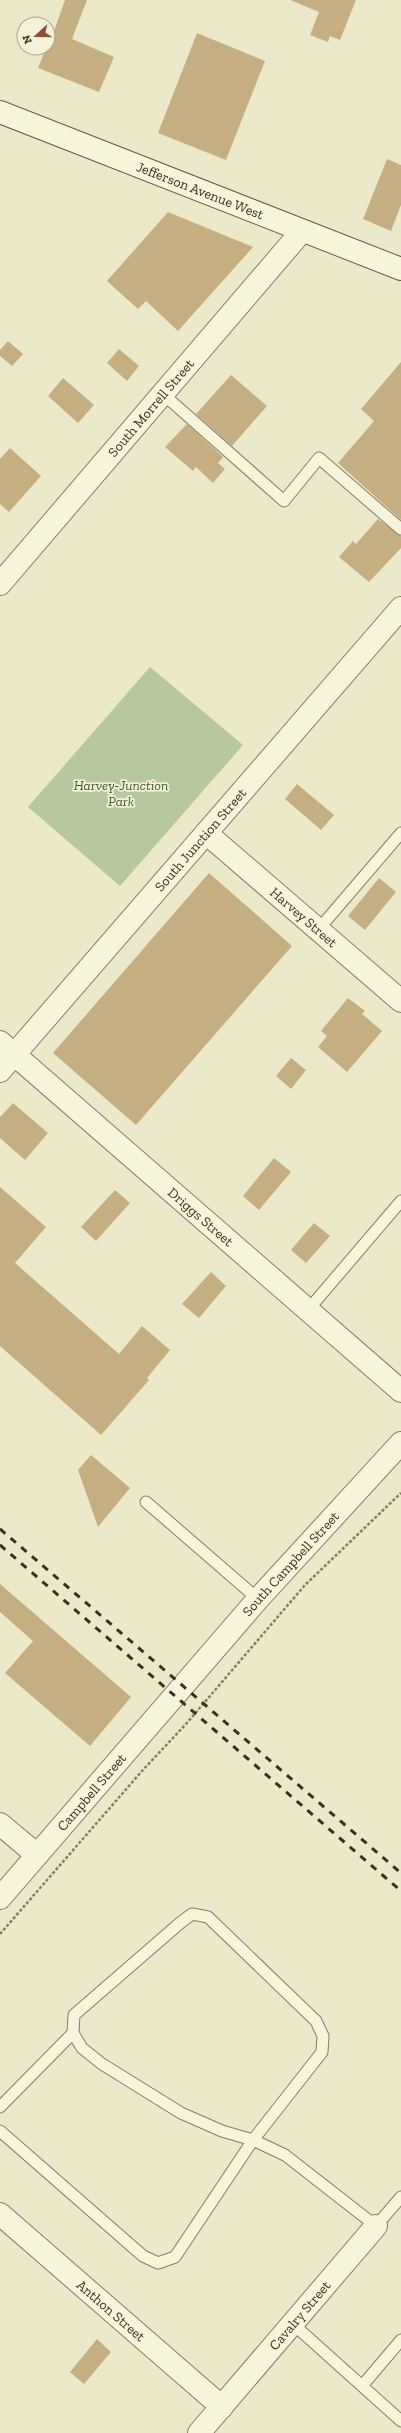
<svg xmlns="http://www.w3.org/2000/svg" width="401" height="2433" viewBox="0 0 401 2433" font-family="'Zilla Slab',serif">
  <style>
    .green { fill: #b8c89e }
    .building { fill: #c5af82 }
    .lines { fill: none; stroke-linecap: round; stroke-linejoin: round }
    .service-casing { stroke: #857d5f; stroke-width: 13 }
    .minor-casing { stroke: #857d5f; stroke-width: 24 }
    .tertiary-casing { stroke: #857d5f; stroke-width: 24 }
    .secondary-casing { stroke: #675e42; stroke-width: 24 }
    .path { stroke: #857d5f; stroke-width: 2.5; stroke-dasharray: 3 2; stroke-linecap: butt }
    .service { stroke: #f6f5dc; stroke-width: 11 }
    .minor { stroke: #f6f5dc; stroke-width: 22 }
    .tertiary { stroke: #f6f5dc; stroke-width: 22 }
    .secondary { stroke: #f6f5dc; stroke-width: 22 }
    .rail { stroke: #373121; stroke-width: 3; stroke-dasharray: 7 7; stroke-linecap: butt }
    .labels { text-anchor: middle; stroke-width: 3.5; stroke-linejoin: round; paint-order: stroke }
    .street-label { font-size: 14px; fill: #373121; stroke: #f3f2d8 }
    .park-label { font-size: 14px; font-style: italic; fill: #3e522a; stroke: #f3f2d8 }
  </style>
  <rect width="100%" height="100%" fill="#ebe9c9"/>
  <path class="green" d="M 150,667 L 243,745 L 120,886 L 28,807 Z"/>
  <path class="building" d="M 65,0 L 87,0 L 72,39 L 114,57 L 99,92 L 38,68 L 46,48 L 48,48 Z
    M 290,0 L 356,0 L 340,40 L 330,36 L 328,42 L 310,35 L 319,12 Z
    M 197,33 L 265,61 L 226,160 L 158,133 Z
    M 387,159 L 401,165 L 401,205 L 391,231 L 363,219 Z
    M 168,212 L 253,247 L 178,331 L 146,301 L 138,309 L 107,281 Z
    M 8,341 L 23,354 L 12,366 L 0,356 L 0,350 Z
    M 119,349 L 139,366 L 127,381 L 107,363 Z
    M 401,362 L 401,520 L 338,463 L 374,421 L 361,409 Z
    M 231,375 L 267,406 L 232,446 L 196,414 Z
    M 63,378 L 94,405 L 78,423 L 48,396 Z
    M 187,424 L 223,457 L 218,463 L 225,469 L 213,483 L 196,467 L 193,471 L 165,447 Z
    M 10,448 L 41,476 L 9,512 L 0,504 L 0,459 Z
    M 378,519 L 401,536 L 401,548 L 369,582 L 339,557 L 353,541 L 356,544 Z
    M 297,784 L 334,815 L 321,830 L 285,799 Z
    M 209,873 L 292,946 L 136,1125 L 53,1053 Z
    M 379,878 L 396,892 L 365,930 L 348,916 Z
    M 348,998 L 365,1011 L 362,1014 L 382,1031 L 347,1072 L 318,1047 L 327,1036 L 321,1031 Z
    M 291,1058 L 306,1070 L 291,1089 L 276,1076 Z
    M 13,1103 L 48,1133 L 25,1160 L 0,1138 L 0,1117 Z
    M 274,1158 L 291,1172 L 259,1210 L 243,1196 Z
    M 0,1187 L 46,1227 L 15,1263 L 119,1354 L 142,1326 L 170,1350 L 147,1378 L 149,1380 L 101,1435 L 0,1346 Z
    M 115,1190 L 130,1203 L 96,1241 L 81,1227 Z
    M 314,1223 L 330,1236 L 306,1263 L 291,1250 Z
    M 211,1272 L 226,1286 L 199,1318 L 182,1304 Z
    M 91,1455 L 130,1488 L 98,1527 L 78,1470 Z
    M 0,1584 L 131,1697 L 90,1746 L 5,1673 L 33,1641 L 0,1612 Z
    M 97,2339 L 111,2352 L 84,2384 L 70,2372 Z"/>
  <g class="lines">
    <defs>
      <path id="service" d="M 163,394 L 284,501 L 319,458 L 401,529
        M 318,930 L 401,833
        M 308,1310 L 401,1201
        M 146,1502 L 258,1599
        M 0,2107 L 73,2033
        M 0,2131 L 143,2256 L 158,2263 L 175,2257 L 253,2140 L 322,2052 L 323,2036 L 316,2021 L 208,1917 L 192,1914 L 180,1923 L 74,2015 L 73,2033 L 82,2048 L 102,2064 L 181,2113 L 222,2131 L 253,2140 L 285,2155 L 376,2226 L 401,2197
        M 293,2324 L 401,2421
        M 362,2386 L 401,2340"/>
      <g id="minor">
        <path id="s1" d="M 0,584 L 302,231"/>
        <path id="s2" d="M 206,833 L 401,1001"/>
        <path id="s3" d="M 0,1042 L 401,1391"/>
        <path d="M 0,1824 L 37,1855"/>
        <path id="s4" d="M 0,1898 L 258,1599 L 401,1443"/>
        <path id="s5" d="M 0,2214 L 222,2407"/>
        <path id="s6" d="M 199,2433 L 376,2226"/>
      </g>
      <g id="tertiary">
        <path id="s7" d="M 0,1071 L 401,608"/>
      </g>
      <g id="secondary">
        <path id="s8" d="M 0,112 L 401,269"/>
      </g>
    </defs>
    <use href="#service" class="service-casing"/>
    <use href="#minor" class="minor-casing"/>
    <use href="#tertiary" class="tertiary-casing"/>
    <use href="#secondary" class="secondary-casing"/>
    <path class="path" d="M 0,1934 L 142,1771 L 186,1724 L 305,1585 L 401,1493"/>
    <use href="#service" class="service"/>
    <use href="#minor" class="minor"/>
    <use href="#tertiary" class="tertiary"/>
    <use href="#secondary" class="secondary"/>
    <path class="rail" d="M 0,1529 L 401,1873
      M 0,1545 L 401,1891"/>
  </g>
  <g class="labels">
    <g class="street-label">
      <text dy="5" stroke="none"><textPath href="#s8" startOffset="215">Jefferson Avenue West</textPath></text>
      <text dy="5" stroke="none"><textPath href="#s1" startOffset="232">South Morrell Street</textPath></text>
      <text dy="5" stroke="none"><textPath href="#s7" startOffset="306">South Junction Street</textPath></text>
      <text dy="5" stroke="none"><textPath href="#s2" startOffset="129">Harvey Street</textPath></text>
      <text dy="5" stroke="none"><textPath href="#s3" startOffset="266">Driggs Street</textPath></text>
      <text dy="5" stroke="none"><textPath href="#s4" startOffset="443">South Campbell Street</textPath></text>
      <text dy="5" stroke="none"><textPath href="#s4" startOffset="140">Campbell Street</textPath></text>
      <text dy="5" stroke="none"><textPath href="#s5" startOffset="147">Anthon Street</textPath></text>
      <text dy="5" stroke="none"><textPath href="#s6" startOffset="155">Cavalry Street</textPath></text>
    </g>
    <g class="park-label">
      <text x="121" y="790">Harvey-Junction<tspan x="121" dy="16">Park</tspan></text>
    </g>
  </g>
  <g transform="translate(36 36) rotate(249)"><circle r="19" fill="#f3f2d8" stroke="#a8a58f"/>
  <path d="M0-3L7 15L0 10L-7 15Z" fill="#8f4b35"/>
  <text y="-6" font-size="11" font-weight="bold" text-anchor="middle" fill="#373121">N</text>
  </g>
</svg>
